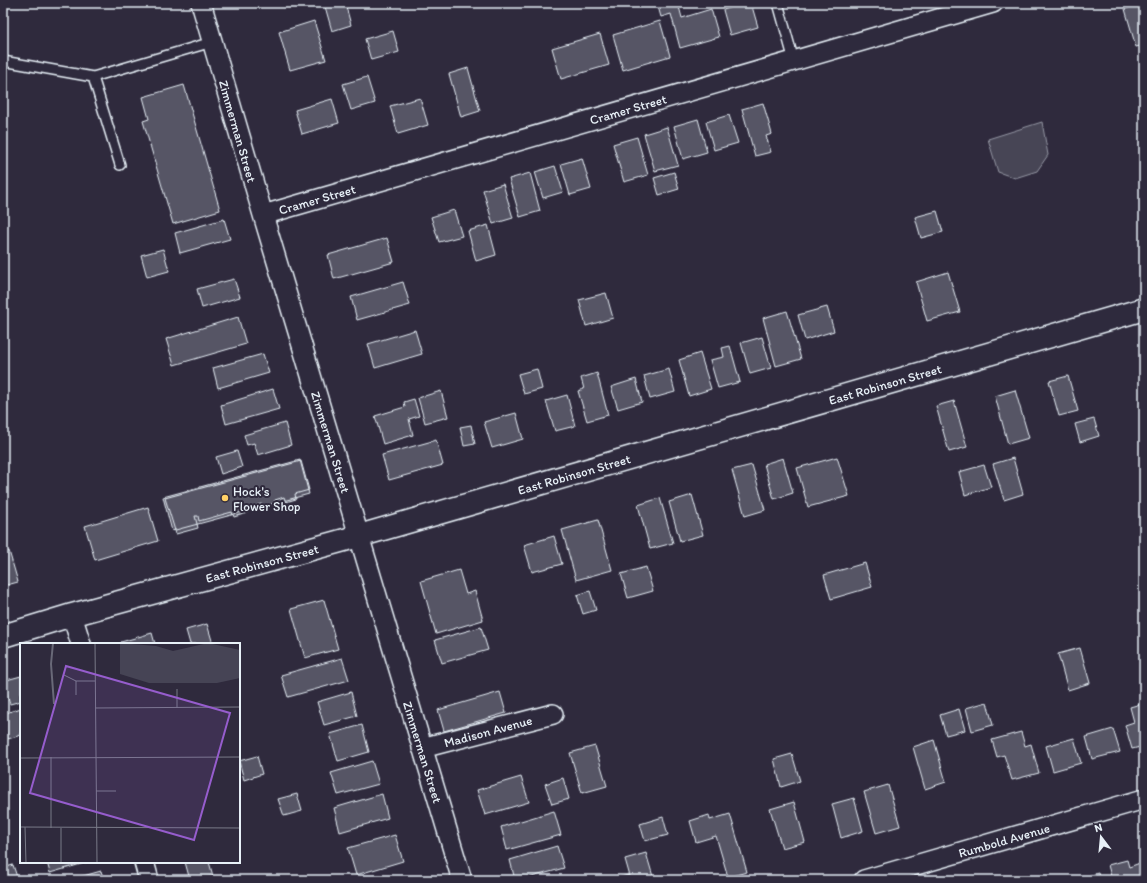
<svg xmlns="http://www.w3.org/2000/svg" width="1147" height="883" viewBox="0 0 1147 883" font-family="Itim,sans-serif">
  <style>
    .green { fill: #464455; stroke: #979aa6 }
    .building { fill: #575565; stroke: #e8f1f8 }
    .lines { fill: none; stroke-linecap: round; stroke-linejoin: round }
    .lane-casing { stroke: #e8f1f8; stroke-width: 12 }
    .street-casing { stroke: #e8f1f8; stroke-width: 22 }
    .secondary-casing { stroke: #e8f1f8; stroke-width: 25 }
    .lane { stroke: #2f2a3d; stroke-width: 9 }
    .street { stroke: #2f2a3d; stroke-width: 19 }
    .secondary { stroke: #2f2a3d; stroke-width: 22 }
    .poi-dot { fill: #ffd166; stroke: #2f2a3d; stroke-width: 1.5 }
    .labels { text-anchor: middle; stroke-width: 4; stroke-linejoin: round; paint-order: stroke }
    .street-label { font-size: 13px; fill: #e8f1f8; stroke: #2f2a3d }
    .poi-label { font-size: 13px; fill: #e8f1f8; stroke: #2f2a3d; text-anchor: start }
    .inset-river { fill: none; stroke: #696978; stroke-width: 2 }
    .inset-road { fill: none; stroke: #797a88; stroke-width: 1 }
    .view { fill: #965dcd; fill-opacity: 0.15; stroke: #965dcd; stroke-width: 2 }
    .inset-edge { fill: none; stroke: #e8f1f8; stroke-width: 2 }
  </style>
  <rect width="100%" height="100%" fill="#2f2a3d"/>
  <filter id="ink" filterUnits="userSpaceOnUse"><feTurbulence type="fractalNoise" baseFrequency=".025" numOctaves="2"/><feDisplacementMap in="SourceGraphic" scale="8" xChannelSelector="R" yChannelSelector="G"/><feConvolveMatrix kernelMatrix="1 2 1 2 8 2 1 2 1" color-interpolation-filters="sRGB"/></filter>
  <g filter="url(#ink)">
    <path class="green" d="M 1042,122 L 1048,155 L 1037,171 L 1015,178 L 998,172 L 988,139 Z"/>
    <path class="building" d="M 324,3 L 345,3 L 351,25 L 332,31 Z
      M 657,3 L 678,3 L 682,18 L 711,9 L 719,37 L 680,48 L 671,14 L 661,17 Z
      M 746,3 L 751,3 L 758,27 L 730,35 L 723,10 Z
      M 1144,3 L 1144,45 L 1136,47 L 1125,9 Z
      M 314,21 L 326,60 L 290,70 L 279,32 Z
      M 660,21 L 670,56 L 623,70 L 613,35 Z
      M 393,31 L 399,52 L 371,60 L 365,39 Z
      M 600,34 L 609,65 L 561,79 L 552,48 Z
      M 468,68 L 480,111 L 461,117 L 449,74 Z
      M 367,77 L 375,103 L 351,110 L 343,84 Z
      M 184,85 L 220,210 L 173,224 L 143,121 L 149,119 L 143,97 Z
      M 420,98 L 428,125 L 398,134 L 390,106 Z
      M 332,99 L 339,123 L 302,134 L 295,110 Z
      M 763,103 L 772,134 L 766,136 L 771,152 L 755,156 L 742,109 Z
      M 729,115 L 738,143 L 714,150 L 706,122 Z
      M 698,119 L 707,152 L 683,159 L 674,126 Z
      M 667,127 L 678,165 L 655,171 L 644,134 Z
      M 637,137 L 648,175 L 624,182 L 613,144 Z
      M 582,158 L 591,189 L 570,195 L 561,164 Z
      M 555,166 L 563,192 L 543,198 L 535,172 Z
      M 674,172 L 679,189 L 659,195 L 654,178 Z
      M 530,173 L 540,211 L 520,217 L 509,179 Z
      M 503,184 L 513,218 L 493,224 L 483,190 Z
      M 454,210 L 462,236 L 439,242 L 431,217 Z
      M 937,211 L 943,232 L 921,238 L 915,217 Z
      M 224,219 L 230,239 L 180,253 L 175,233 Z
      M 488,225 L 496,255 L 476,261 L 468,231 Z
      M 387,238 L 394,262 L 334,279 L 328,255 Z
      M 163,249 L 169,271 L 147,277 L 141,255 Z
      M 948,272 L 960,312 L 927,321 L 916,282 Z
      M 234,279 L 240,297 L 202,308 L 197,289 Z
      M 403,282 L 410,305 L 357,320 L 351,297 Z
      M 606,293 L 613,318 L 586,326 L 579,300 Z
      M 827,307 L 834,331 L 805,340 L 798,315 Z
      M 787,311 L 801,359 L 776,366 L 763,318 Z
      M 238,317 L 246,344 L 174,365 L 166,339 Z
      M 415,330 L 422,354 L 375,368 L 368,344 Z
      M 762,337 L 771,368 L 750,374 L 741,343 Z
      M 730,346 L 740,382 L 718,388 L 710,360 L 724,357 L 722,348 Z
      M 700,353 L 711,389 L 689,396 L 679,360 Z
      M 263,354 L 269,373 L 218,388 L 213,368 Z
      M 537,369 L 542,389 L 524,394 L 518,374 Z
      M 669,369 L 675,392 L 650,399 L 644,376 Z
      M 597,373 L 608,415 L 587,421 L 578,391 L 584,389 L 581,378 Z
      M 1068,376 L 1078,411 L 1059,416 L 1049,381 Z
      M 636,379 L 642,402 L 618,409 L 611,387 Z
      M 273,389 L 279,409 L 226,424 L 221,405 Z
      M 1015,390 L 1029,438 L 1008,444 L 995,396 Z
      M 441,391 L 448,417 L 425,423 L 418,398 Z
      M 567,395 L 575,426 L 555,431 L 546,401 Z
      M 414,399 L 419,416 L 409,419 L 413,435 L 383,444 L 375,416 L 405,407 L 404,402 Z
      M 954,401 L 967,447 L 949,452 L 936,406 Z
      M 516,413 L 523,439 L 492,448 L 484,422 Z
      M 1094,419 L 1099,436 L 1080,442 L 1075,424 Z
      M 285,423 L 291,445 L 258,455 L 254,443 L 247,445 L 244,435 Z
      M 471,425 L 475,444 L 464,446 L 460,427 Z
      M 436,440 L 443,465 L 389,480 L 382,455 Z
      M 237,451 L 242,467 L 221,474 L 216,457 Z
      M 837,457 L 849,496 L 808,507 L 797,468 Z
      M 783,458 L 793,493 L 774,499 L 764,464 Z
      M 1013,458 L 1023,494 L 1004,500 L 993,464 Z
      M 300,460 L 309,494 L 172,531 L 163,497 Z
      M 301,461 L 309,490 L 295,494 L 296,499 L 286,502 L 284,497 L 275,500 L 274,504 L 266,507 L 261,504 L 246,509 L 247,513 L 234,517 L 232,512 L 199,521 L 198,516 L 195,516 L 198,528 L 176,534 L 165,498 Z
      M 752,465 L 765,510 L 745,516 L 732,470 Z
      M 984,465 L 991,487 L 965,495 L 959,472 Z
      M 692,495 L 703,535 L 680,541 L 669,502 Z
      M 660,498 L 673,543 L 650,549 L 638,505 Z
      M 148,507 L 158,541 L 95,560 L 85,526 Z
      M 598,520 L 612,570 L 576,580 L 562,530 Z
      M 554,536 L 562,564 L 532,572 L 524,545 Z
      M 9,551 L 18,582 L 3,586 L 3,553 Z
      M 865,563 L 872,587 L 831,599 L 824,575 Z
      M 646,567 L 653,591 L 628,598 L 621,574 Z
      M 459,570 L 466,594 L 475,591 L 483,620 L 436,634 L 421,581 Z
      M 590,591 L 596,610 L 583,614 L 577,595 Z
      M 324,600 L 338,649 L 305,658 L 291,609 Z
      M 207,624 L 213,644 L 190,644 L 186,630 Z
      M 481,627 L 488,650 L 442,663 L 435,640 Z
      M 152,633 L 155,644 L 122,644 L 121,642 Z
      M 1080,648 L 1090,683 L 1068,690 L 1058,654 Z
      M 342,658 L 349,680 L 288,697 L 281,675 Z
      M 21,676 L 21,701 L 10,704 L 3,681 Z
      M 351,692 L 357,716 L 324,725 L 317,702 Z
      M 500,692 L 506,713 L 444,731 L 438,710 Z
      M 987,702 L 993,725 L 972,731 L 966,708 Z
      M 1144,703 L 1144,746 L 1132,749 L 1125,725 L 1134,722 L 1130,707 Z
      M 21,708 L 21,735 L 8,739 L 3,721 L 3,714 Z
      M 959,709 L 965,730 L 946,735 L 940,715 Z
      M 362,725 L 369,752 L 338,761 L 330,734 Z
      M 1113,729 L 1120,752 L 1092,759 L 1086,737 Z
      M 1021,732 L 1025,746 L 1031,744 L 1039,773 L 1012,780 L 1004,755 L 997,757 L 992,740 Z
      M 1074,738 L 1081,763 L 1053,771 L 1046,746 Z
      M 934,740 L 946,782 L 925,789 L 913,747 Z
      M 595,746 L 607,786 L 582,793 L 570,753 Z
      M 792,754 L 800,781 L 781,787 L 774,759 Z
      M 257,756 L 262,774 L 244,780 L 239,761 Z
      M 372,761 L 379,784 L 338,795 L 331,773 Z
      M 521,777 L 529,802 L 485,815 L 477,790 Z
      M 563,778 L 569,799 L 552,804 L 545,784 Z
      M 888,785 L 900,826 L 876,833 L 864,792 Z
      M 297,794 L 302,811 L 284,816 L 278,799 Z
      M 382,794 L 388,818 L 340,832 L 334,808 Z
      M 854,798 L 863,831 L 841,838 L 832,804 Z
      M 794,802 L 805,842 L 782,848 L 770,809 Z
      M 554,811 L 561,835 L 507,850 L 501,827 Z
      M 730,814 L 747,872 L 728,877 L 716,836 L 696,842 L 690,821 L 709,815 L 710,820 Z
      M 663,817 L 668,835 L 645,841 L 640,824 Z
      M 395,835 L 403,861 L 356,875 L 348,848 Z
      M 557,846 L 564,868 L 521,880 L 515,880 L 510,860 Z
      M 646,853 L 654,880 L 631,880 L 625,859 Z
      M 1127,860 L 1129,867 L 1140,863 L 1144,880 L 1112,880 L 1108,865 Z
      M 47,862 L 88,862 L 50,873 Z
      M 185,862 L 209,862 L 213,876 L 198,880 L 190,880 Z
      M 13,865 L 18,880 L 3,880 L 3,868 Z
      M 101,871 L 104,880 L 69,880 Z
      M 1098,873 L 1100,880 L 1077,880 L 1077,879 Z
      M 628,875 L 629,880 L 611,880 Z"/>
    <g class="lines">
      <defs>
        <path id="lane" d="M 778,3 L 794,61
          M 3,61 L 93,77 L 212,42
          M 93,77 L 120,165"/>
        <path id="street" d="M 201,3 L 263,215 L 462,880
          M 263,215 L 993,3
          M 72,615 L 81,644
          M 422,748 L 553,714
          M 144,862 L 149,880
          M 864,880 L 1144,799"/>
        <path id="secondary" d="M 3,636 L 72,615 L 359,536 L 1144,309"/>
      </defs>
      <use href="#lane" class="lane-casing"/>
      <use href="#street" class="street-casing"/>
      <use href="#secondary" class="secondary-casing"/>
      <use href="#lane" class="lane"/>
      <use href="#street" class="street"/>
      <use href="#secondary" class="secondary"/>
    </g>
  </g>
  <circle class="poi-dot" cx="225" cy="498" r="4"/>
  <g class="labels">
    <g class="street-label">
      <text transform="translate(628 109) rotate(-16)" y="5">Cramer Street</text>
      <text transform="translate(238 131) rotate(74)" y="5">Zimmerman Street</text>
      <text transform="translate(317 199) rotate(-16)" y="5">Cramer Street</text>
      <text transform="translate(885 384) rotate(-16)" y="5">East Robinson Street</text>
      <text transform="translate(331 442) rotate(73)" y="5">Zimmerman Street</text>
      <text transform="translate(574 474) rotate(-16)" y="5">East Robinson Street</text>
      <text transform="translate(262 563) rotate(-15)" y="5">East Robinson Street</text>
      <text transform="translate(488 731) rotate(-15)" y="5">Madison Avenue</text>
      <text transform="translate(423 752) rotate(73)" y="5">Zimmerman Street</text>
      <text transform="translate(1004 840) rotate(-16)" y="5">Rumbold Avenue</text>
    </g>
    <g class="poi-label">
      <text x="233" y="496">Hock's<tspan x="233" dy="15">Flower Shop</tspan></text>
    </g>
  </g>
  <g transform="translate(20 643)">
    <rect width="220" height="220" fill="#2f2a3d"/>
    <path d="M 100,0 L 136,3 L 153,8 L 188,0 L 220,7 L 220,35 L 197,40 L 129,40 L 100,31 Z" fill="#464455"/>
    <path class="inset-river" d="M 33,0 L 31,21 L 34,61"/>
    <path class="inset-road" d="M 75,0 L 77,220M 44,32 L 56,38 L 75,38M 56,38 L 56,52M 75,65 L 220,64M 157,65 L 157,46M 31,114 L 31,185M 0,115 L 220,114M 76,148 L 96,148M 0,184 L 220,185M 5,184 L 6,220M 41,185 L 41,220"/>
    <path class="view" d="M 46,23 L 210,70 L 174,197 L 10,150 Z"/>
    <rect width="220" height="220" class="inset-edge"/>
  </g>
  <rect width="1147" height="883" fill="none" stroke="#2f2a3d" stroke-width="16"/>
  <rect x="8" y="8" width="1131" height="867" fill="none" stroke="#e8f1f8" stroke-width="1.5" filter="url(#ink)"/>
  <g transform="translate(1101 837) rotate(344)" stroke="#2f2a3d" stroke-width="3" paint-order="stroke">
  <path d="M0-3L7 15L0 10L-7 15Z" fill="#e8f1f8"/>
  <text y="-6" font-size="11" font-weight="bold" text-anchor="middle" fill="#e8f1f8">N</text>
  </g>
</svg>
